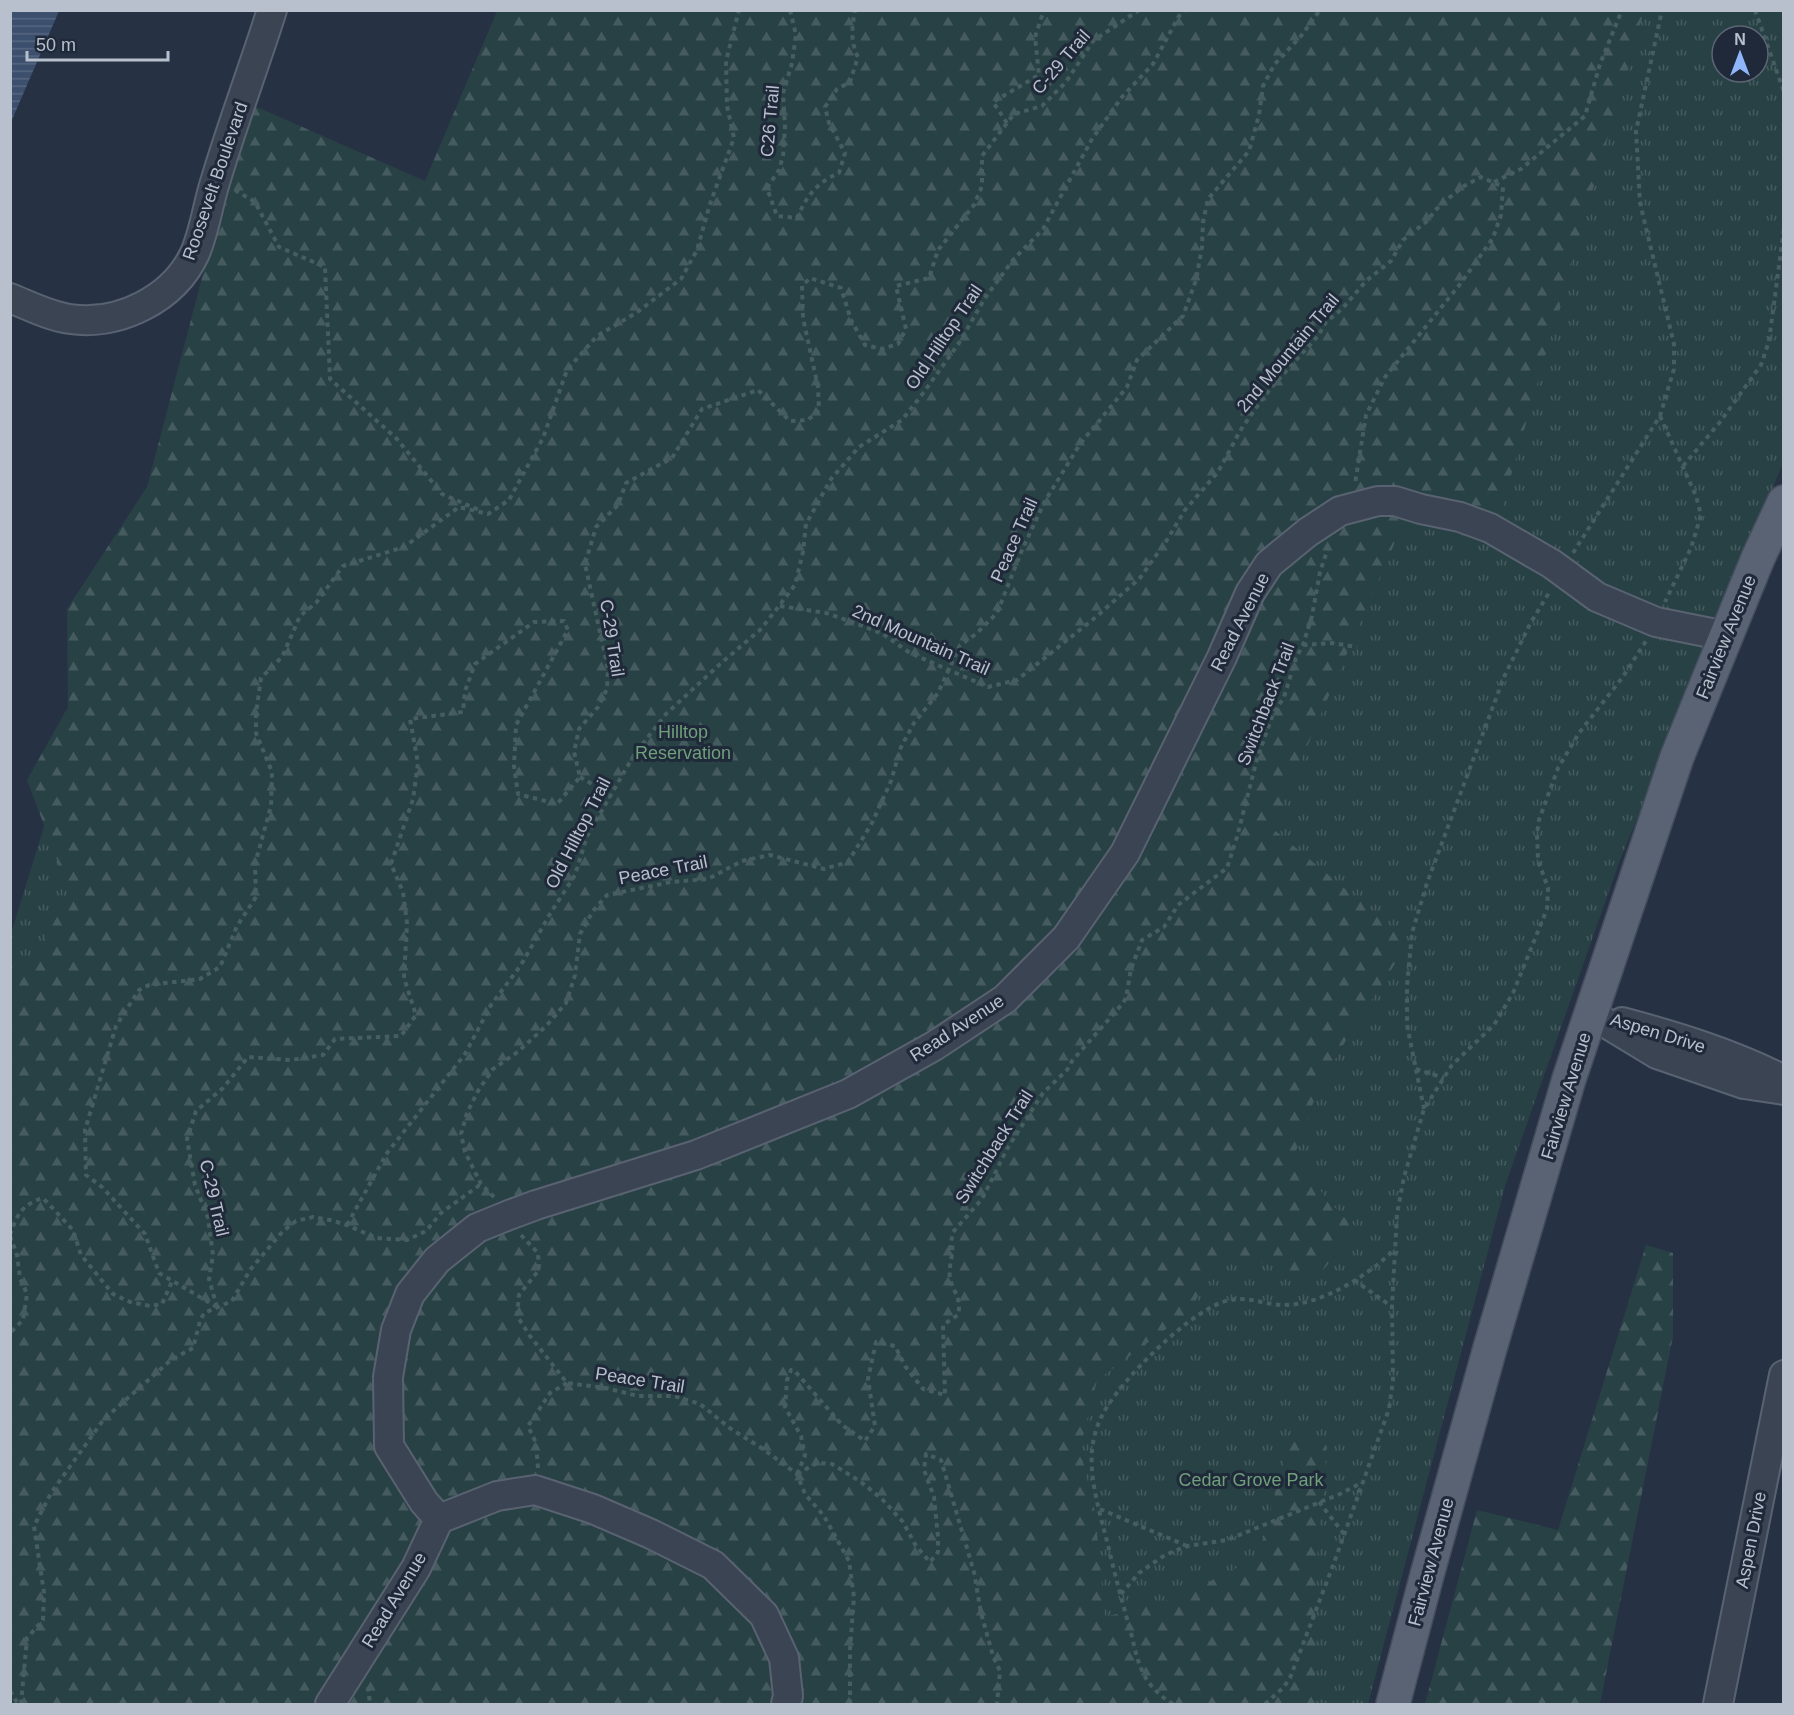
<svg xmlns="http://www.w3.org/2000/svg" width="1794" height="1715" viewBox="0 0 1794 1715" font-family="Helvetica,sans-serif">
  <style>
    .grass { fill: url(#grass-tufts); fill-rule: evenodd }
    .forest { fill: url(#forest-firs) }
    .water { fill: url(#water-rules) }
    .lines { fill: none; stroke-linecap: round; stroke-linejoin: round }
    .minor-casing { stroke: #596271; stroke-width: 32 }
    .major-casing { stroke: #444d5d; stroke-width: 36 }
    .path { stroke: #475e61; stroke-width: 4; stroke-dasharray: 4.5 4.5; stroke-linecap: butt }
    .minor { stroke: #3b4453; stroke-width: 28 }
    .major { stroke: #596373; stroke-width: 33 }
    .labels { text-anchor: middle; stroke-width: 6; stroke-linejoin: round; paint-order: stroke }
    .street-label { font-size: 18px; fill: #b8c0cd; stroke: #1f2939 }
    .park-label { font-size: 18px; fill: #6f9f7b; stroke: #1f2939 }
  </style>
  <defs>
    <pattern id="grass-tufts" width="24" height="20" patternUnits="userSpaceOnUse" patternTransform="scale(1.5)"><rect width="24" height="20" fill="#284145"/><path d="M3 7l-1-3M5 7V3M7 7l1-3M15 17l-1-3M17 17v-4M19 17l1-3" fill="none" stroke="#455b5f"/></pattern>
    <pattern id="forest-firs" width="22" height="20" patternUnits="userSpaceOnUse" patternTransform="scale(1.5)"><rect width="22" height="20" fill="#284145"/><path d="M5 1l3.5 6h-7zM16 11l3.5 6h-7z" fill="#455b5f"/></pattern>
    <pattern id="water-rules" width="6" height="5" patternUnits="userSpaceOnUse" patternTransform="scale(1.5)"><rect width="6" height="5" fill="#3c4f6d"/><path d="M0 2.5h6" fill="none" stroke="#566781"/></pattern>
  </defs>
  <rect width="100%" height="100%" fill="#263244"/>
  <path class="grass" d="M 1644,11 L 1783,11 L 1783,463 L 1620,860 L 1506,1183 L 1368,1704 L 11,1704 L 11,934 L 256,136 L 1497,521 ZM 1722,36 L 1758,36 L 1758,72 L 1722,72 ZM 1272,828 L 1351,1032 L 1320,1084 L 1295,1154 L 1326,1199 L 1358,1230 L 1316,1278 L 1228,1252 Z"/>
  <path class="forest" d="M 497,11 L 1644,11 L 1498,521 L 1414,498 L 1272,828 L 1409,942 L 1351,1032 L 1320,1084 L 1295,1154 L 1326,1199 L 1358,1230 L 1316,1278 L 1228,1253 L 1185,1315 L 1097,1380 L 1080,1449 L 1095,1512 L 1105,1617 L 1179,1597 L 1258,1557 L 1292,1429 L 1327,1446 L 1317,1559 L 1315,1704 L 11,1704 L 11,998 L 70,894 L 27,780 L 68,707 L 67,609 L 147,487 L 248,103 L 425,181 Z
    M 1646,1245 L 1673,1253 L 1673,1336 L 1600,1704 L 1425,1704 L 1477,1510 L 1558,1530 Z"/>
  <path class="water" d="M 11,10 L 59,11 L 11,122 L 10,11 Z"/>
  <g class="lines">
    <defs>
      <path id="minor" d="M 10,298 C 30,306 49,316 70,319 C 119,326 174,299 195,253 C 205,230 208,203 216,179 C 233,122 254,67 272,10
        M 1591,1014 L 1657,1054 L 1744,1084 L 1784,1090
        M 1622,1022 C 1678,1037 1733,1054 1784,1080
        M 439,1519 L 497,1496 L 535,1490 L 593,1509 L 651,1534 L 713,1565 L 764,1615 L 784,1658 L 788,1696 L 786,1704
        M 330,1704 L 416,1568 L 439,1519 L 424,1502 L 389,1446 L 388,1377 L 396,1330 L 410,1294 L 437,1260 L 477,1228 L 509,1215 L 536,1205 L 696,1155 L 848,1094 L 934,1046 L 1005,999 L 1066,938 L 1125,853 L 1222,657 L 1250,593 L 1269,564 L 1308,532 L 1340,511 L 1378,501 L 1395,501 L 1421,509 L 1460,517 L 1490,528 L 1552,564 L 1597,597 L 1656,622 L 1726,636
        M 1718,1704 L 1784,1375"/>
      <path id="major" d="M 1393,1704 L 1427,1575 L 1490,1348 L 1569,1079 L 1677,757 L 1758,558 L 1784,502"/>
    </defs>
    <use href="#minor" class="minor-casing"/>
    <use href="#major" class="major-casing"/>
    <path class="path" d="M 790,10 L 796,35 L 792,63 L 783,93 L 785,127 L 783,156 L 779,170 L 767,188 L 777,216 L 797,218 C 806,197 817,182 839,173 L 845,153 L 829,123 L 825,107 L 837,89 L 850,82 L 858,57 C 850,42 852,27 855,10
      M 1755,10 L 1784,92
      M 1007,123 L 993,102 L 1039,75 L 1035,37 L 1044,10
      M 1494,182 L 1521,169 L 1585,116 L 1600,64 L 1622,10
      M 235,190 L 255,202 L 279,247 L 325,267 L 330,379 L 397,439 L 442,494 L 479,510
      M 1660,416 L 1696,496 L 1701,515 L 1691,548 L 1665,602
      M 1683,466 L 1720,422 L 1761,365 L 1769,341 L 1784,228
      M 1573,553 L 1660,416 L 1674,369 L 1674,344 L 1640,203 L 1636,131 L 1662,10
      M 780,606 L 826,613 L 855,623 L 883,634 L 910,653 L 988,687 L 1017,680 L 1096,617 L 1140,578 L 1167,540 L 1185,510 L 1218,472 L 1240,431 L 1253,412 L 1270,389 L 1318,336 L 1326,322 L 1342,309 L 1366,281 L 1391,261 L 1403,240 L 1426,222 L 1440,205 L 1464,186 L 1481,177 L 1503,187 L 1501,215 L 1493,238 L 1461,283 L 1385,377 L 1366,415 L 1355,484
      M 1303,645 L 1332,643 L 1357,647
      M 580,777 L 604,791 L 610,798
      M 1416,1069 L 1444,1078
      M 1424,1109 L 1407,1025 L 1407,986 L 1412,933 L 1427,883 L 1504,677 L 1530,624 L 1550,591
      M 494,1197 L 481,1184 L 465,1152 L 461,1134 L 467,1113 L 478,1091 L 493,1069 L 519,1051 L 547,1025 L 566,1003 L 575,975 L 580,934 L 593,911 L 607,895 L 671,882 L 708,879 L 742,861 L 770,855 L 824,869 L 848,862 L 872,823 L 891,781 L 901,747 L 914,723 L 938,693 L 960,645 L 976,634 L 997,613 L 1022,550 L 1045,501 L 1080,444 L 1127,387 L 1137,360 L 1183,316 L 1196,280 L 1202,247 L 1203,222 L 1208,199 L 1249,151 L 1259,115 L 1263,86 L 1274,65 L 1301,36 L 1320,10
      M 347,1225 L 387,1153 L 465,1054 L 491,1005 L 521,965 L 550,914 L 575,875 L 587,836 L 634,755 L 666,714 L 719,665 L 761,629 L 779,606 L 795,585 L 803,552 L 806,524 L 831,479 L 859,447 L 902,420 L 924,392 L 959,343 L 985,298 L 1013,260 L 1043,229 L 1092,139 L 1122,97 L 1153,64 L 1179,16 L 1185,10
      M 10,1235 C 17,1215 21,1205 43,1198 L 73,1230 L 81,1255 L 113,1294 L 130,1302 L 150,1306 L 162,1304 L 172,1281
      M 521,1235 L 538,1253 L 539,1270 L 519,1295 L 517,1316 L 530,1336 L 567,1383 L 606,1388 L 638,1396 L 674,1396 L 700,1404 L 731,1429 L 763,1449 L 797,1474 L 805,1494 L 824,1516 L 849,1561 L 854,1597 L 850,1650 L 850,1704
      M 10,1236 L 17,1255 L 20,1278 L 27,1294 L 23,1320 L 10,1333
      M 1354,1280 L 1391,1306
      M 217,1307 L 209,1279 L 213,1255 L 208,1218 L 195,1185 L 187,1139 L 196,1111 L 223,1088 L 248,1057 L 290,1060 L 323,1055 L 335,1039 L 401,1036 L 416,1015 L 404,978 L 407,923 L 403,892 L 391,864 L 413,799 L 418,763 L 410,719 L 463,712 L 465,691 L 475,664 L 534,622 L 564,621 L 568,630 L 516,725 L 514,766 L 518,794 L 557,804 L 580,777 L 574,752 L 579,729 L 598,707 L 607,689 L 608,669 L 585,564 L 596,527 L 618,505 L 626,483 L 672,458 L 702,409 L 758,390 L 790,421 L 808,420 L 819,410 L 818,387 L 803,318 L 802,286 L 810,278 L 841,288 L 851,320 L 865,345 L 882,349 L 898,344 L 906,329 L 896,286 L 929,278 L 938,250 L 974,205 L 982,186 L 982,156 L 1007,123 L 1014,114 L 1042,106 L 1066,82 L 1093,41 L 1139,10
      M 217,1307 L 159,1273 L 145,1234 L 102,1187 L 86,1175 L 85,1130 L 116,1026 L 139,990 L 149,985 L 200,979 L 220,967 L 237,926 L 256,897 L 255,864 L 271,806 L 272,772 L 256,733 L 256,714 L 261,678 L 282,657 L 300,616 L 316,603 L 343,566 L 404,547 L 459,507 L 488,514 L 509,500 L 543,438 L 567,370 L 597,336 L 636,313 L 681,279 L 697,250 L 710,204 L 734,138 L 727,106 L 726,61 L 739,10
      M 538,1468 L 536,1443 L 528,1426 L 550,1393 L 567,1383
      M 797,1474 L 805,1456 L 801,1436 L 785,1407 L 787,1380 L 791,1370 L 794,1370 L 842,1425 L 865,1441 L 875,1426 L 868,1379 L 876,1342 L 895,1346 L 905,1366 L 923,1389 L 945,1395 L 943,1325 L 958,1315 C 962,1297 953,1293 950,1278 C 948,1266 954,1255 952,1244 L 950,1248 L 953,1232 L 982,1199 L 1007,1149 L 1030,1113 L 1043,1093 L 1067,1070 L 1072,1061 L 1123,1003 L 1126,998 L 1131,969 L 1142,940 L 1164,927 L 1178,905 L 1227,868 L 1237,837 L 1257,759 L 1273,714 L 1284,697 L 1296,658 L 1303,645 L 1312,616 L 1320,572 L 1328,548
      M 797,1474 L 817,1463 L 832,1464 L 861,1482 L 882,1499 L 903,1522 L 916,1546 L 930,1562 L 938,1552 L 938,1537 L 934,1497 L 924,1470 L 926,1454 L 941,1460 L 974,1572 L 981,1613 L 993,1656 L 1000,1671 L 997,1704
      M 1319,1502 L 1344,1534
      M 1100,1509 L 1187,1546
      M 1121,1594 L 1139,1573 L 1162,1557 L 1174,1551 L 1188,1546 L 1227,1540 L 1340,1494 L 1363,1482
      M 368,1687 L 370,1704
      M 10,1691 L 18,1704
      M 21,1704 L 27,1638 L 43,1620 L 44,1593 L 34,1526 L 51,1493 L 104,1419 L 171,1360 L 193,1348 L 200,1321 L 204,1313 L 232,1301 L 250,1270 L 283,1231 L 296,1221 L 313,1217 L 330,1220 L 347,1225 L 376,1238 L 407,1240 L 426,1231 L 441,1213 L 481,1184
      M 1173,1704 C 1163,1698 1154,1690 1147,1680 C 1138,1666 1135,1649 1131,1633 C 1124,1608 1117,1583 1111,1558 C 1104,1526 1089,1484 1092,1451 C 1093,1438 1097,1424 1104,1412 C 1122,1379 1193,1307 1230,1300 C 1248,1296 1266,1305 1284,1305 C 1322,1305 1369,1275 1395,1249
      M 1265,1704 L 1283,1688 L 1290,1678 L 1334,1563 L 1389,1409 L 1393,1380 L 1392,1306 L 1397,1214 L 1404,1177 L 1424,1109 L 1452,1065 L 1494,1025 L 1513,993 L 1547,909 L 1548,888 L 1538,860 L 1537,833 L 1539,820 L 1558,768 L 1579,733 L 1622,678 L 1646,641"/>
    <use href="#minor" class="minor"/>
    <use href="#major" class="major"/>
  </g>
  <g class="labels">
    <g class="street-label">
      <text transform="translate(1061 62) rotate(-49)" y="6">C-29 Trail</text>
      <text transform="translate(770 121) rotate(-85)" y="6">C26 Trail</text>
      <text transform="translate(215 181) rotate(-71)" y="6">Roosevelt Boulevard</text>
      <text transform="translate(944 337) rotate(-56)" y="6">Old Hilltop Trail</text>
      <text transform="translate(1288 353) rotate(-50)" y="6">2nd Mountain Trail</text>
      <text transform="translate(1014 540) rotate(-66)" y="6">Peace Trail</text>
      <text transform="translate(1240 622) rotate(-63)" y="6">Read Avenue</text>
      <text transform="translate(1726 637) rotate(-68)" y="6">Fairview Avenue</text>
      <text transform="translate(612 638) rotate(81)" y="6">C-29 Trail</text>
      <text transform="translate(921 640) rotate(24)" y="6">2nd Mountain Trail</text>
      <text transform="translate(1266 704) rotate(-69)" y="6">Switchback Trail</text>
      <text transform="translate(578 833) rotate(-63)" y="6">Old Hilltop Trail</text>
      <text transform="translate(663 870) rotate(-11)" y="6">Peace Trail</text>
      <text transform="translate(957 1028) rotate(-33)" y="6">Read Avenue</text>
      <text transform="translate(1658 1033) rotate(17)" y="6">Aspen Drive</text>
      <text transform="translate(1566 1096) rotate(-73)" y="6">Fairview Avenue</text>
      <text transform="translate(994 1147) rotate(-58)" y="6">Switchback Trail</text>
      <text transform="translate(214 1198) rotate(77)" y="6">C-29 Trail</text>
      <text transform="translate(640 1380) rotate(9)" y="6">Peace Trail</text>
      <text transform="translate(1751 1540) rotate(-79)" y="6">Aspen Drive</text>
      <text transform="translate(1431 1562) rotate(-75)" y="6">Fairview Avenue</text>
      <text transform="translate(394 1600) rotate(-59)" y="6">Read Avenue</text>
    </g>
    <g class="park-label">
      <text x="683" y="738">Hilltop<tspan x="683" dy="21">Reservation</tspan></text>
      <text x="1251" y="1486">Cedar Grove Park</text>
    </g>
  </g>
  <rect width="1794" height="1715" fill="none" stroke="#b8c0cd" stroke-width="24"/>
  <g transform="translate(1740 54)"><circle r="28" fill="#1f2939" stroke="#5c6574" stroke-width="1.5"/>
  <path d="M0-4.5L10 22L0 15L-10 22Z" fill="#8fb6fb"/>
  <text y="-9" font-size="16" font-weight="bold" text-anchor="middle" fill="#b8c0cd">N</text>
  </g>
  <path d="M27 51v9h141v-9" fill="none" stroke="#b8c0cd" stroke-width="3"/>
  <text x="36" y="51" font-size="18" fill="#b8c0cd" stroke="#1f2939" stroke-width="4.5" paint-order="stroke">50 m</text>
</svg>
